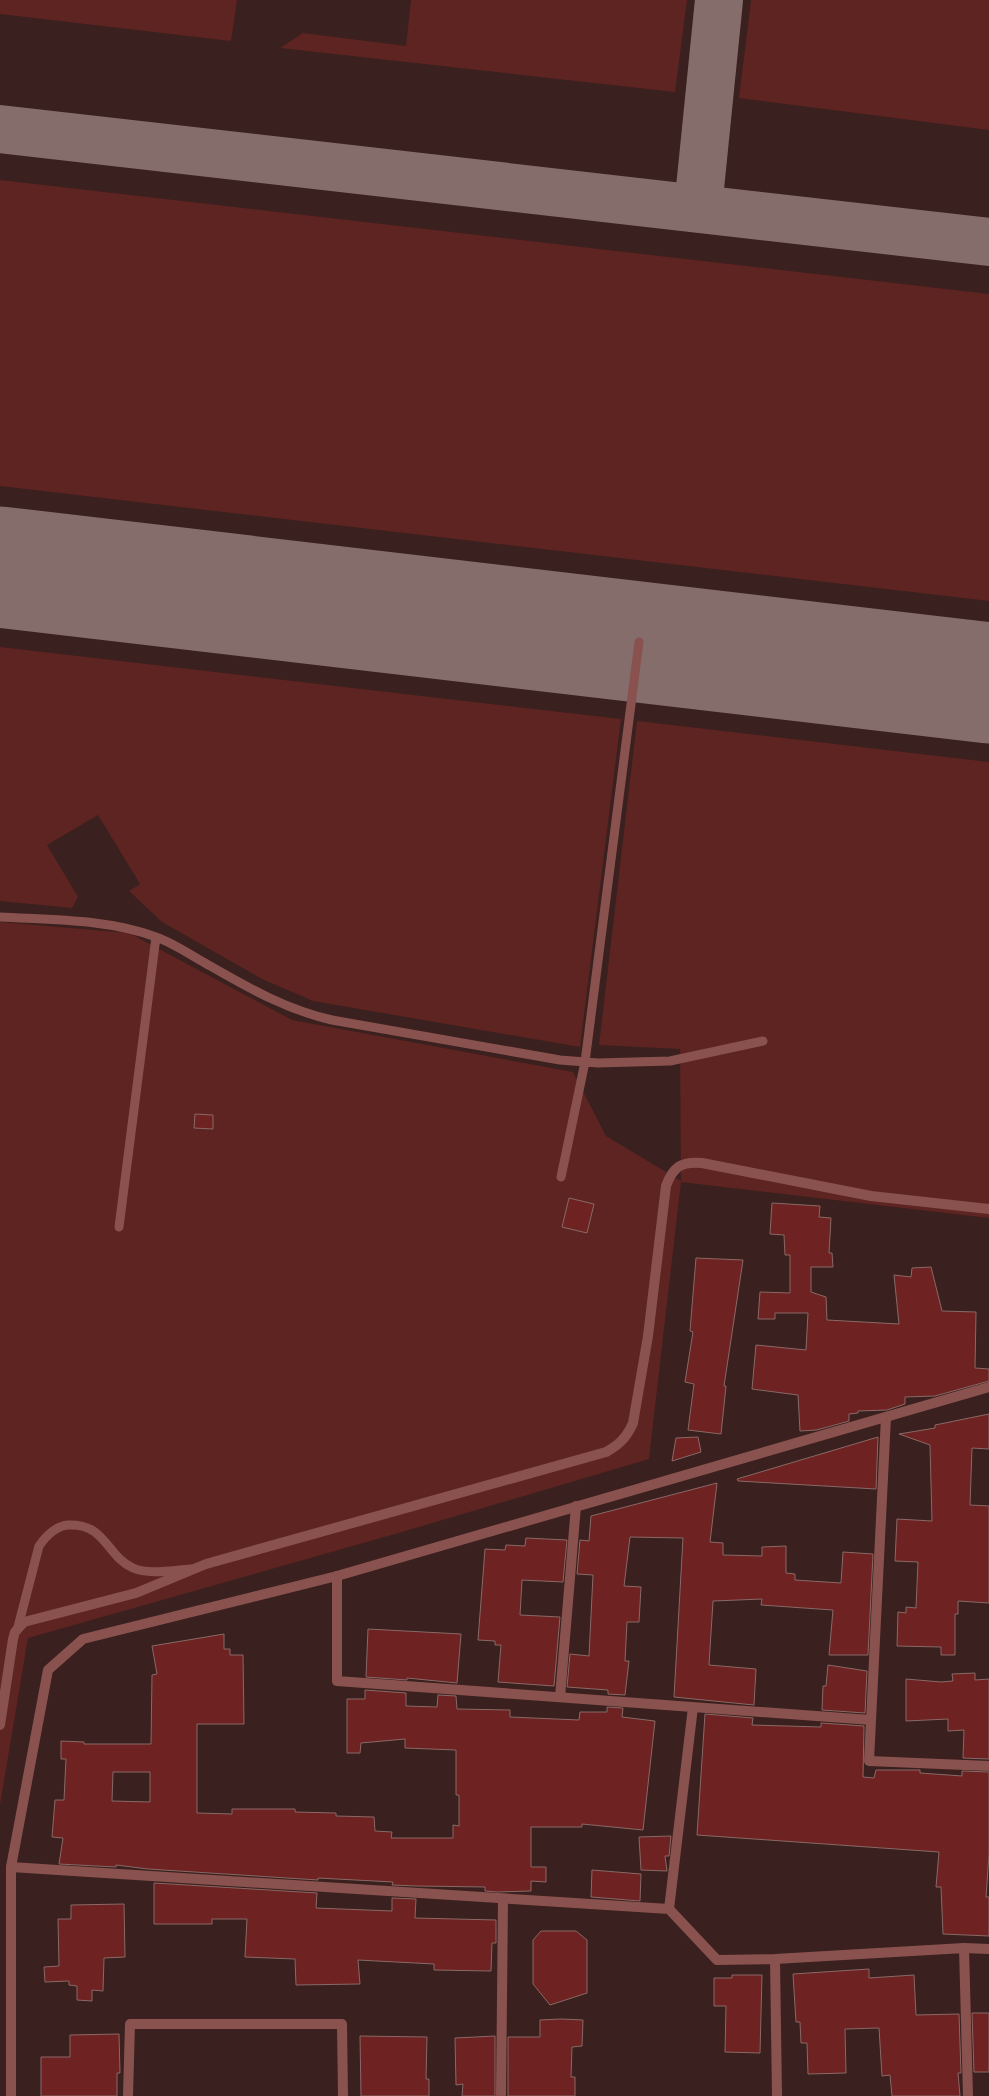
<svg xmlns="http://www.w3.org/2000/svg" width="989" height="2096" viewBox="0 0 989 2096" font-family="Georgia,serif">
  <style>
    .green { fill: #5d2421 }
    .lines { fill: none; stroke-linecap: round; stroke-linejoin: round }
    .taxiway { stroke: #846d6b; stroke-width: 48 }
    .runway { stroke: #846d6b; stroke-width: 121 }
    .building { fill: #6e2221; stroke: #896966; fill-rule: evenodd }
    .service { stroke: #8a524e; stroke-width: 9 }
    .minor { stroke: #8a524e; stroke-width: 10 }
    .tertiary { stroke: #8a524e; stroke-width: 10 }
  </style>
  <rect width="100%" height="100%" fill="#3a201e"/>
  <path class="green" d="M 0,0 L 237,0 L 231,41 L 0,14 Z
    M 411,0 L 687,0 L 675,92 L 280,48 L 303,33 L 406,46 Z
    M 751,0 L 989,0 L 989,130 L 739,98 Z
    M 0,180 L 989,294 L 989,601 L 0,486 Z
    M 0,647 L 621,719 L 580,1047 L 313,1001 L 262,979 L 162,922 L 129,891 L 140,884 L 98,815 L 47,845 L 78,897 L 72,908 L 0,901 Z
    M 637,721 L 989,762 L 989,1218 L 681,1182 L 649,1459 L 402,1532 L 28,1638 L 0,1805 L 0,922 L 129,933 L 292,1020 L 573,1072 L 606,1136 L 681,1181 L 680,1049 L 599,1045 Z"/>
  <g class="lines">
    <path class="taxiway" d="M 0,129 L 989,242
      M 698,208 L 719,0"/>
    <path class="runway" d="M 0,567 L 989,683"/>
  </g>
  <path class="building" d="M 195,1114 L 213,1115 L 213,1129 L 194,1128 Z
    M 569,1198 L 594,1204 L 587,1233 L 562,1227 Z
    M 772,1203 L 820,1206 L 819,1217 L 831,1218 L 829,1253 L 832,1253 L 833,1267 L 811,1267 L 811,1292 L 826,1297 L 827,1320 L 899,1324 L 894,1275 L 911,1277 L 912,1268 L 931,1267 L 942,1311 L 976,1312 L 975,1368 L 989,1369 L 989,1381 L 935,1396 L 905,1397 L 905,1404 L 887,1410 L 858,1411 L 858,1413 L 849,1414 L 849,1421 L 817,1430 L 800,1431 L 798,1395 L 752,1389 L 756,1345 L 806,1350 L 808,1313 L 775,1313 L 775,1319 L 758,1319 L 760,1292 L 790,1293 L 790,1255 L 785,1255 L 784,1235 L 770,1234 Z
    M 696,1258 L 743,1260 L 724,1386 L 726,1386 L 721,1434 L 688,1430 L 694,1384 L 685,1382 L 693,1332 L 690,1331 Z
    M 989,1414 L 989,1449 L 972,1448 L 970,1505 L 989,1506 L 989,1603 L 958,1601 L 958,1614 L 955,1614 L 955,1655 L 941,1655 L 941,1647 L 897,1646 L 898,1612 L 906,1613 L 906,1607 L 916,1608 L 918,1562 L 895,1561 L 897,1519 L 932,1521 L 930,1445 L 899,1434 L 935,1428 L 935,1425 Z
    M 698,1437 L 701,1452 L 672,1461 L 676,1438 Z
    M 878,1437 L 876,1489 L 738,1481 L 737,1479 Z
    M 717,1483 L 710,1542 L 723,1543 L 723,1555 L 762,1556 L 762,1547 L 786,1546 L 786,1573 L 795,1574 L 795,1580 L 841,1583 L 843,1552 L 873,1554 L 868,1655 L 829,1655 L 833,1610 L 761,1605 L 762,1599 L 713,1601 L 709,1665 L 756,1669 L 754,1705 L 674,1697 L 683,1538 L 630,1537 L 624,1586 L 641,1587 L 639,1622 L 627,1622 L 625,1661 L 629,1661 L 625,1695 L 608,1694 L 608,1690 L 567,1687 L 570,1654 L 589,1656 L 593,1575 L 577,1574 L 580,1540 L 589,1541 L 591,1516 Z
    M 526,1538 L 567,1540 L 563,1582 L 522,1580 L 520,1615 L 560,1617 L 554,1686 L 498,1682 L 501,1645 L 495,1645 L 495,1641 L 478,1640 L 485,1549 L 505,1550 L 506,1545 L 525,1546 Z
    M 368,1629 L 461,1634 L 457,1683 L 407,1678 L 407,1680 L 366,1677 Z
    M 224,1634 L 224,1649 L 230,1649 L 230,1655 L 243,1655 L 244,1724 L 197,1724 L 197,1813 L 232,1814 L 232,1809 L 295,1809 L 295,1812 L 336,1813 L 336,1816 L 374,1817 L 375,1831 L 392,1832 L 391,1838 L 453,1838 L 453,1825 L 459,1826 L 459,1795 L 456,1795 L 456,1750 L 405,1748 L 405,1739 L 361,1743 L 360,1753 L 347,1753 L 347,1699 L 365,1699 L 365,1690 L 406,1693 L 406,1706 L 437,1707 L 438,1695 L 456,1696 L 457,1709 L 510,1710 L 510,1717 L 579,1720 L 580,1712 L 607,1712 L 607,1707 L 623,1708 L 622,1717 L 655,1721 L 643,1830 L 582,1824 L 582,1827 L 531,1827 L 531,1867 L 546,1867 L 546,1882 L 531,1881 L 531,1891 L 497,1892 L 485,1891 L 485,1887 L 417,1886 L 392,1885 L 393,1882 L 318,1878 L 318,1880 L 148,1869 L 116,1865 L 116,1867 L 59,1864 L 63,1838 L 52,1837 L 55,1800 L 64,1800 L 66,1759 L 61,1759 L 61,1741 L 84,1742 L 84,1744 L 151,1744 L 152,1675 L 157,1674 L 152,1646 ZM 113,1772 L 150,1772 L 150,1802 L 112,1801 Z
    M 828,1665 L 867,1671 L 865,1713 L 822,1710 L 823,1686 L 826,1686 Z
    M 975,1673 L 975,1680 L 989,1679 L 989,1759 L 963,1758 L 964,1730 L 948,1731 L 948,1719 L 906,1721 L 906,1679 L 941,1682 L 953,1681 L 952,1674 Z
    M 705,1714 L 753,1718 L 752,1725 L 821,1727 L 821,1723 L 864,1726 L 863,1777 L 874,1778 L 876,1770 L 920,1770 L 920,1773 L 962,1776 L 962,1771 L 989,1772 L 989,1854 L 986,1897 L 989,1897 L 989,1936 L 943,1934 L 941,1887 L 936,1887 L 939,1852 L 697,1835 Z
    M 671,1836 L 669,1856 L 665,1856 L 667,1871 L 641,1870 L 639,1837 Z
    M 592,1870 L 641,1874 L 640,1901 L 591,1897 Z
    M 154,1883 L 317,1893 L 316,1908 L 392,1911 L 392,1898 L 416,1899 L 415,1918 L 496,1920 L 496,1943 L 492,1943 L 491,1971 L 434,1970 L 434,1964 L 358,1960 L 360,1984 L 296,1985 L 295,1959 L 245,1957 L 247,1919 L 212,1919 L 212,1924 L 154,1924 Z
    M 124,1904 L 125,1957 L 104,1958 L 103,1991 L 92,1990 L 92,2001 L 77,2000 L 77,1986 L 69,1985 L 69,1981 L 45,1982 L 44,1967 L 59,1966 L 58,1919 L 71,1919 L 71,1905 Z
    M 541,1931 L 576,1931 L 587,1940 L 587,1993 L 550,2005 L 533,1984 L 533,1940 Z
    M 869,1969 L 869,1978 L 914,1975 L 916,2015 L 959,2014 L 961,2073 L 958,2073 L 960,2096 L 892,2096 L 890,2075 L 882,2076 L 879,2028 L 845,2029 L 846,2073 L 808,2074 L 807,2043 L 801,2043 L 800,2022 L 796,2022 L 793,1974 Z
    M 732,1975 L 762,1975 L 760,2053 L 725,2052 L 726,2006 L 714,2006 L 714,1978 L 732,1978 Z
    M 972,2013 L 989,2013 L 989,2072 L 974,2072 Z
    M 561,2019 L 583,2020 L 582,2046 L 572,2047 L 571,2077 L 575,2077 L 575,2096 L 508,2096 L 508,2037 L 540,2037 L 540,2020 Z
    M 119,2034 L 120,2073 L 117,2073 L 117,2096 L 41,2096 L 41,2057 L 70,2057 L 70,2035 Z
    M 360,2036 L 427,2037 L 426,2079 L 429,2079 L 429,2096 L 361,2096 Z
    M 495,2036 L 495,2096 L 462,2096 L 463,2084 L 456,2085 L 455,2038 Z"/>
  <g class="lines">
    <path class="service" d="M 0,917 C 52,920 107,919 156,937 C 173,943 189,954 205,963 C 247,987 284,1009 332,1020 L 560,1060 L 598,1063 L 670,1061 L 763,1041
      M 561,1177 L 585,1062 L 639,642
      M 119,1227 L 156,937
      M 18,1627 L 39,1546 C 46,1536 55,1526 68,1525 C 106,1523 106,1556 133,1568 C 149,1575 173,1570 191,1569"/>
    <path class="minor" d="M 886,1417 L 869,1761 L 989,1766
      M 337,1576 L 337,1681 L 871,1720
      M 560,1697 L 576,1506
      M 0,1725 L 13,1639 L 15,1632 L 24,1622 L 136,1593 L 206,1564 L 606,1452 C 619,1445 627,1437 633,1423 L 648,1336 L 666,1186 C 673,1167 681,1161 702,1163 L 871,1196 L 989,1209
      M 11,1867 L 669,1909 L 717,1960 L 775,1959 L 964,1948 L 989,1949
      M 669,1909 L 693,1707
      M 964,1948 L 968,2096
      M 775,1959 L 777,2096
      M 128,2096 L 130,2024 L 342,2024 L 343,2096
      M 501,2096 L 503,1899"/>
    <path class="tertiary" d="M 11,2096 L 11,1867 L 48,1670 L 83,1639 L 337,1576 L 989,1387"/>
  </g>
</svg>
